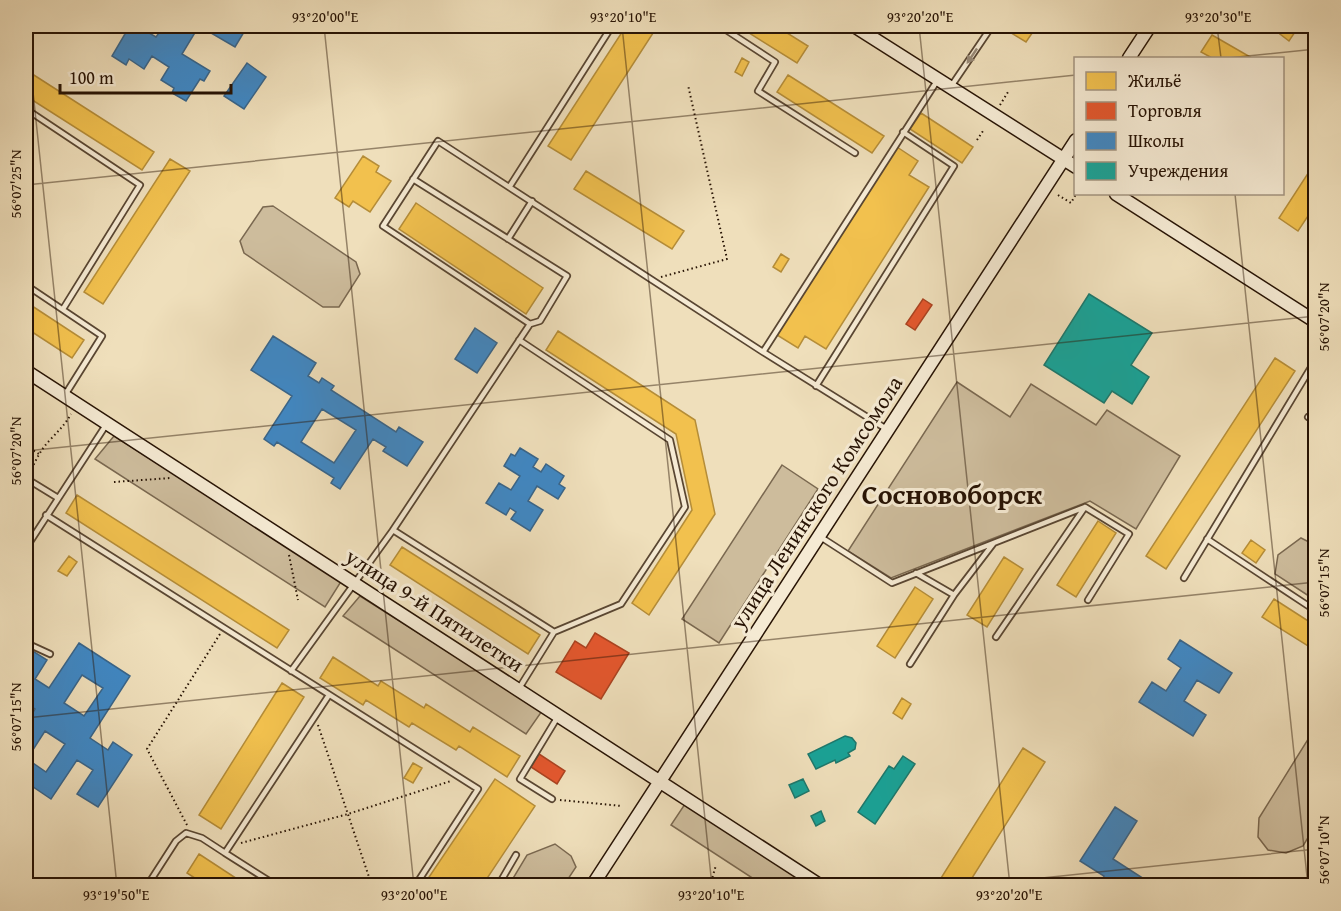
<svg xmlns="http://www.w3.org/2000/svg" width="1341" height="911" viewBox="0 0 1341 911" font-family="'Gentium Book Plus',serif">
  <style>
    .green { fill: #cdbc9c; stroke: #7a6850; stroke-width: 1.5 }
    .homes { fill: #f2c14e; stroke: #b58d38; stroke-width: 1.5 }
    .shops { fill: #e4572e; stroke: #ab4321; stroke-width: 1.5 }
    .schools { fill: #3f88c5; stroke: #38658b; stroke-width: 1.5; fill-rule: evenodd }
    .public { fill: #17a398; stroke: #1c786c; stroke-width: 1.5 }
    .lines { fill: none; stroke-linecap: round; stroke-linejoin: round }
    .lane-casing { stroke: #594632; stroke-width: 8 }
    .secondary-casing { stroke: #271304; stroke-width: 15 }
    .path { stroke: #271304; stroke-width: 2; stroke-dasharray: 1.5 3; stroke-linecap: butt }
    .lane { stroke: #f5ead3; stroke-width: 4.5 }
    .secondary { stroke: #f5ead3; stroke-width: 12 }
    .oneway { fill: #988976 }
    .ticks { fill: none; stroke: #271304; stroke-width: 1.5; stroke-opacity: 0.45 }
    .labels { text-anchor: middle; stroke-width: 6; stroke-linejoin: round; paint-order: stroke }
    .street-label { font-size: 22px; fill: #271304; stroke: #f5ead3 }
    .district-label { font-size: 28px; font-weight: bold; fill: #271304; stroke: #f5ead3 }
    .neatline { fill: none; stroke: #271304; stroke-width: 2 }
    .ticks-label { font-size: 15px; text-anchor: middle; fill: #271304 }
  </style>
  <rect width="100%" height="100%" fill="#efdfbb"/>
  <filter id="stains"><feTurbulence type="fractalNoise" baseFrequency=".00333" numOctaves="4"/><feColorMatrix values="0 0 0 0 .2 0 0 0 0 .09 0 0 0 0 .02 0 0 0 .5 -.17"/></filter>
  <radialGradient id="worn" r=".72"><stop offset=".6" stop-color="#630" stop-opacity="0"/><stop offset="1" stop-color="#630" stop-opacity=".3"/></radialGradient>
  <path class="green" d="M 273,206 L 356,262 L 360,274 L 339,307 L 323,307 L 244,253 L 240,241 L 263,207 Z
    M 957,382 L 1010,417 L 1031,384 L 1096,425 L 1107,410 L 1180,456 L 1136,529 L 1090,501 L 891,578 L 848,551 Z
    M 114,436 L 342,580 L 325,607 L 95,459 Z
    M 782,465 L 818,489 L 719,643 L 682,619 Z
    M 1301,538 L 1315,545 L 1315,600 L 1275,574 L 1278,555 Z
    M 360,596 L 542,711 L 526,734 L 343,616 Z
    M 1315,728 L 1315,826 L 1303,846 L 1286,853 L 1268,850 L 1258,837 L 1259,818 Z
    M 685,804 L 810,885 L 763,885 L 671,825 Z
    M 555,844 L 571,856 L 576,867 L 564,885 L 509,885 L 527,855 Z"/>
  <path class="homes" d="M 626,26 L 648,26 L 655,30 L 571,160 L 548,146 Z
    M 738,26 L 776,26 L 808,46 L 797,63 Z
    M 1011,26 L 1037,26 L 1026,42 L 1008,31 Z
    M 1283,26 L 1299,26 L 1289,41 L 1280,34 L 1285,27 Z
    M 1212,35 L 1252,58 L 1212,58 L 1201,52 Z
    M 742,58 L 749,62 L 742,76 L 735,72 Z
    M 26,70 L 154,152 L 142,170 L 26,96 Z
    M 788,75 L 884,136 L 872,153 L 777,92 Z
    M 921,113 L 973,147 L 962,163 L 910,129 Z
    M 897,147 L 918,161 L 909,175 L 929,187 L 826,349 L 805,336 L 798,348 L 777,335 Z
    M 363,156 L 379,166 L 376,172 L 391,181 L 370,212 L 353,201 L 349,207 L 335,198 Z
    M 170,159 L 190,171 L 103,304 L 84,292 Z
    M 1316,161 L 1316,204 L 1298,231 L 1279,218 Z
    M 586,171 L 684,231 L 672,249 L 574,189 Z
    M 416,203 L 543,288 L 526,314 L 399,229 Z
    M 781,254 L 789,259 L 781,272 L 773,267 Z
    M 26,302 L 84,340 L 72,358 L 26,328 Z
    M 558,331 L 695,420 L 715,514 L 649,615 L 632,603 L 692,510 L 676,434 L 546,350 Z
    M 1275,358 L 1295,371 L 1166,569 L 1146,556 Z
    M 77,495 L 289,630 L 277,648 L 66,513 Z
    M 1098,521 L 1116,533 L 1076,597 L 1057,585 Z
    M 1251,540 L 1265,550 L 1256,563 L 1242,553 Z
    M 402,547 L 540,635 L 528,654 L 390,565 Z
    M 69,556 L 77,562 L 67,576 L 58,571 Z
    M 1004,557 L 1023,569 L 987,627 L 967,615 Z
    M 915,587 L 933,599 L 895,658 L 877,646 Z
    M 1274,599 L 1316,626 L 1316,651 L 1262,617 Z
    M 333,657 L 378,686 L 381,681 L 424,708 L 426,704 L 470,732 L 473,727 L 520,756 L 507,777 L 459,746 L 456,750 L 412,723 L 409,727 L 366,700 L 363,705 L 320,678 Z
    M 282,683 L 304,697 L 221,829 L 199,815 Z
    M 902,698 L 911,704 L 902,719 L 893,713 Z
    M 1023,748 L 1045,762 L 967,886 L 936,886 Z
    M 413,763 L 422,768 L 413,783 L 404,778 Z
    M 495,779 L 535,806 L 482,886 L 423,886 Z
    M 199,854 L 248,886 L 207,886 L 187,873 Z"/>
  <path class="shops" d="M 923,299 L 932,305 L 915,330 L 906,324 Z
    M 595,633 L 629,653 L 601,699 L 556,672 L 575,641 L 586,648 Z
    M 539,754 L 565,771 L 557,784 L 531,767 Z"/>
  <path class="schools" d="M 125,26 L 137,26 L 156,37 L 164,26 L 199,26 L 182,54 L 210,71 L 204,81 L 200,79 L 186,101 L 172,93 L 174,88 L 161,80 L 169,67 L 152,56 L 144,69 L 129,59 L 126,65 L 112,56 L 125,34 L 121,32 Z
    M 199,26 L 245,26 L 247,27 L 235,47 Z
    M 247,63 L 266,77 L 244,109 L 224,96 Z
    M 475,328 L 497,343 L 477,373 L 455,359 Z
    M 273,336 L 316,363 L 308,376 L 319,383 L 322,378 L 334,386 L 331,390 L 396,432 L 399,427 L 423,442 L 407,466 L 383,451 L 386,447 L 373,439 L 340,489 L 331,483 L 334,478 L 277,442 L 274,446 L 264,439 L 292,396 L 251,370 ZM 322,409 L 356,430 L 334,463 L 301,442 Z
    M 520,448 L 538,459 L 533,467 L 541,472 L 546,464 L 564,476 L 559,484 L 565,488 L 558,499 L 537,486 L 528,501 L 543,510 L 530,531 L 511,519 L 516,512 L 510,508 L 506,515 L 486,503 L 499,483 L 511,490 L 520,476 L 504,466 L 511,454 L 515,456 Z
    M 1180,640 L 1232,673 L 1219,693 L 1197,680 L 1184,701 L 1206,715 L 1193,736 L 1139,702 L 1152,682 L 1166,691 L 1181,668 L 1168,659 Z
    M 79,643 L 130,676 L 90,738 L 108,750 L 113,742 L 132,755 L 98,807 L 77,794 L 93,770 L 77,760 L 51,799 L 26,782 L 26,724 L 35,709 L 26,703 L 26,652 L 28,648 L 47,660 L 35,679 L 49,688 ZM 82,675 L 103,688 L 84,716 L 64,703 ZM 45,731 L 65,744 L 46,772 L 27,759 Z
    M 1115,807 L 1137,821 L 1113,859 L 1155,886 L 1099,886 L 1104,876 L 1080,861 Z"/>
  <path class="public" d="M 1089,294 L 1152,333 L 1131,365 L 1149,377 L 1132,404 L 1112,391 L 1104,403 L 1044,365 Z
    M 845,736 L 852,738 L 856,743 L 855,749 L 848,753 L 850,756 L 836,763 L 835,760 L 816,769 L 808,754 Z
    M 903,756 L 915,764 L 875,824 L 858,812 L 889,766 L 894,769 Z
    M 803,779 L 809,791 L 795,798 L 789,785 Z
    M 821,811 L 825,821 L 816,826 L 811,816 Z"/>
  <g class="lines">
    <defs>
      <path id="lane" d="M 720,26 L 775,62 L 758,91 L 855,153
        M 952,85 L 992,26
        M 26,109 L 140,185 L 63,309
        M 510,186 L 612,26
        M 508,239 L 532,201
        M 26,285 L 102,336 L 65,395
        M 530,324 L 383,226 L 438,141 L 763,352 L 888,430
        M 763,352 L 937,81
        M 816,386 L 954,166 L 903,132
        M 1308,417 L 1316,422
        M 27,479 L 58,498
        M 46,515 L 478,789 L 415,886
        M 393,530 L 554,632
        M 819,536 L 892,583 L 1085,507 L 1129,534 L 1088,600
        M 1207,539 L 1316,611
        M 26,548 L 106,425
        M 916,573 L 954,595
        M 1184,578 L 1316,359
        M 996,637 L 1085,507
        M 26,643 L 50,654
        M 910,664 L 954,595 L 993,544
        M 291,671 L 393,530 L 530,324 L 540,321 L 567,276 L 413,179
        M 518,690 L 554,632 L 621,604 L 685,507 L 670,440 L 519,340
        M 552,799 L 520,779 L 557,718
        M 147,886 L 176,841 L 186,833 L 202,838 L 225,853
        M 277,886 L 225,853 L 329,695
        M 498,886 L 516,855"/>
      <path id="secondary" d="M 854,26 L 1076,167
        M 1129,58 L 1150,26
        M 1116,194 L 1316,322
        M 26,371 L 821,886
        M 592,886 L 1076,140"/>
    </defs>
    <use href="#lane" class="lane-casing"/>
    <use href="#secondary" class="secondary-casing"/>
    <path class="path" d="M 1000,105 L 1008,92
      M 977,140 L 983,131
      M 1058,195 L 1071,203 L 1076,194
      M 661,277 L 727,259 L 688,85
      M 26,446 L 39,454
      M 26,462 L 33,467
      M 30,473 C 35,461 41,449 50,440 C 58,431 65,425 71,414
      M 114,482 L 171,478
      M 289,555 L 298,600
      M 318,725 L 372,886
      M 560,800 L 622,806
      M 187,825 L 147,749 L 220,634
      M 241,843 L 348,814 L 451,781
      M 710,886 L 716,865"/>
    <use href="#lane" class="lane"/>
    <use href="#secondary" class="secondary"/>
  </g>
  <defs><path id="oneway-solid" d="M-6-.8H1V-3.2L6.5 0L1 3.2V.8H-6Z" transform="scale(1.5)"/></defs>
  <use class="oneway" href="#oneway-solid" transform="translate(972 56) rotate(124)"/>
  <path class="ticks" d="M 26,26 L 117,886M 324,26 L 414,886M 622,26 L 712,886M 919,26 L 1010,886M 1217,26 L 1221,58M 1228,58 L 1316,49M 26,185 L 1076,75M 1235,194 L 1308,886M 26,451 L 1316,316M 26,718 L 1316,582M 966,886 L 1316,849"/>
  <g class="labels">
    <g class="street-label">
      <text transform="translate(816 502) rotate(-57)" y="8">улица Ленинского Комсомола</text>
      <text transform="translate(435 610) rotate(33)" y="8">улица 9-й Пятилетки</text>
    </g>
    <g class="district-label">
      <text x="952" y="504">Сосновоборск</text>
    </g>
  </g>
  <rect width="1341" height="911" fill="none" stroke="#efdfbb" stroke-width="66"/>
  <rect x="1074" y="57" width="210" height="138" fill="#f5ead3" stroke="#a39480" stroke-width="1.5"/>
  <rect x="1086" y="72" width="30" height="18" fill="#f2c14e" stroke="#a39480" stroke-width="1.5"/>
  <text x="1128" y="87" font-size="18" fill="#271304">Жильё</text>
  <rect x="1086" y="102" width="30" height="18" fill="#e4572e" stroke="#a39480" stroke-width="1.5"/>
  <text x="1128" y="117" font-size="18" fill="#271304">Торговля</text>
  <rect x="1086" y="132" width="30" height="18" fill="#3f88c5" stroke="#a39480" stroke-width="1.5"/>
  <text x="1128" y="147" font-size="18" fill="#271304">Школы</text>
  <rect x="1086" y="162" width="30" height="18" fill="#17a398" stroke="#a39480" stroke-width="1.5"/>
  <text x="1128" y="177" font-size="18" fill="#271304">Учреждения</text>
  <path d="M60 84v9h171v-9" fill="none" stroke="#271304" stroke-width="3"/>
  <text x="69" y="84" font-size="18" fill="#271304" stroke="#f5ead3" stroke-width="4.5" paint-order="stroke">100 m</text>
  <rect x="33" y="33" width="1275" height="845" class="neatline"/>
  <g class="ticks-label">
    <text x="325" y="22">93°20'00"E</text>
    <text x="623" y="22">93°20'10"E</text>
    <text x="920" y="22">93°20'20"E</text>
    <text x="1218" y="22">93°20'30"E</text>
    <text transform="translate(16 184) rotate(-90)" y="5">56°07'25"N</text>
    <text transform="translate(1324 317) rotate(-90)" y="5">56°07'20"N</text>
    <text transform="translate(16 451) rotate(-90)" y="5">56°07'20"N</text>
    <text transform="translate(1324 583) rotate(-90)" y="5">56°07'15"N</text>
    <text transform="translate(16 717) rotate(-90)" y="5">56°07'15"N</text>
    <text transform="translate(1324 850) rotate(-90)" y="5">56°07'10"N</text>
    <text x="116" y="900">93°19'50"E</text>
    <text x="414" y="900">93°20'00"E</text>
    <text x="711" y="900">93°20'10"E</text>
    <text x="1009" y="900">93°20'20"E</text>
  </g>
  <rect width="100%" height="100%" filter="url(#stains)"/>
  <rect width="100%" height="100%" fill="url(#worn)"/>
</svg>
